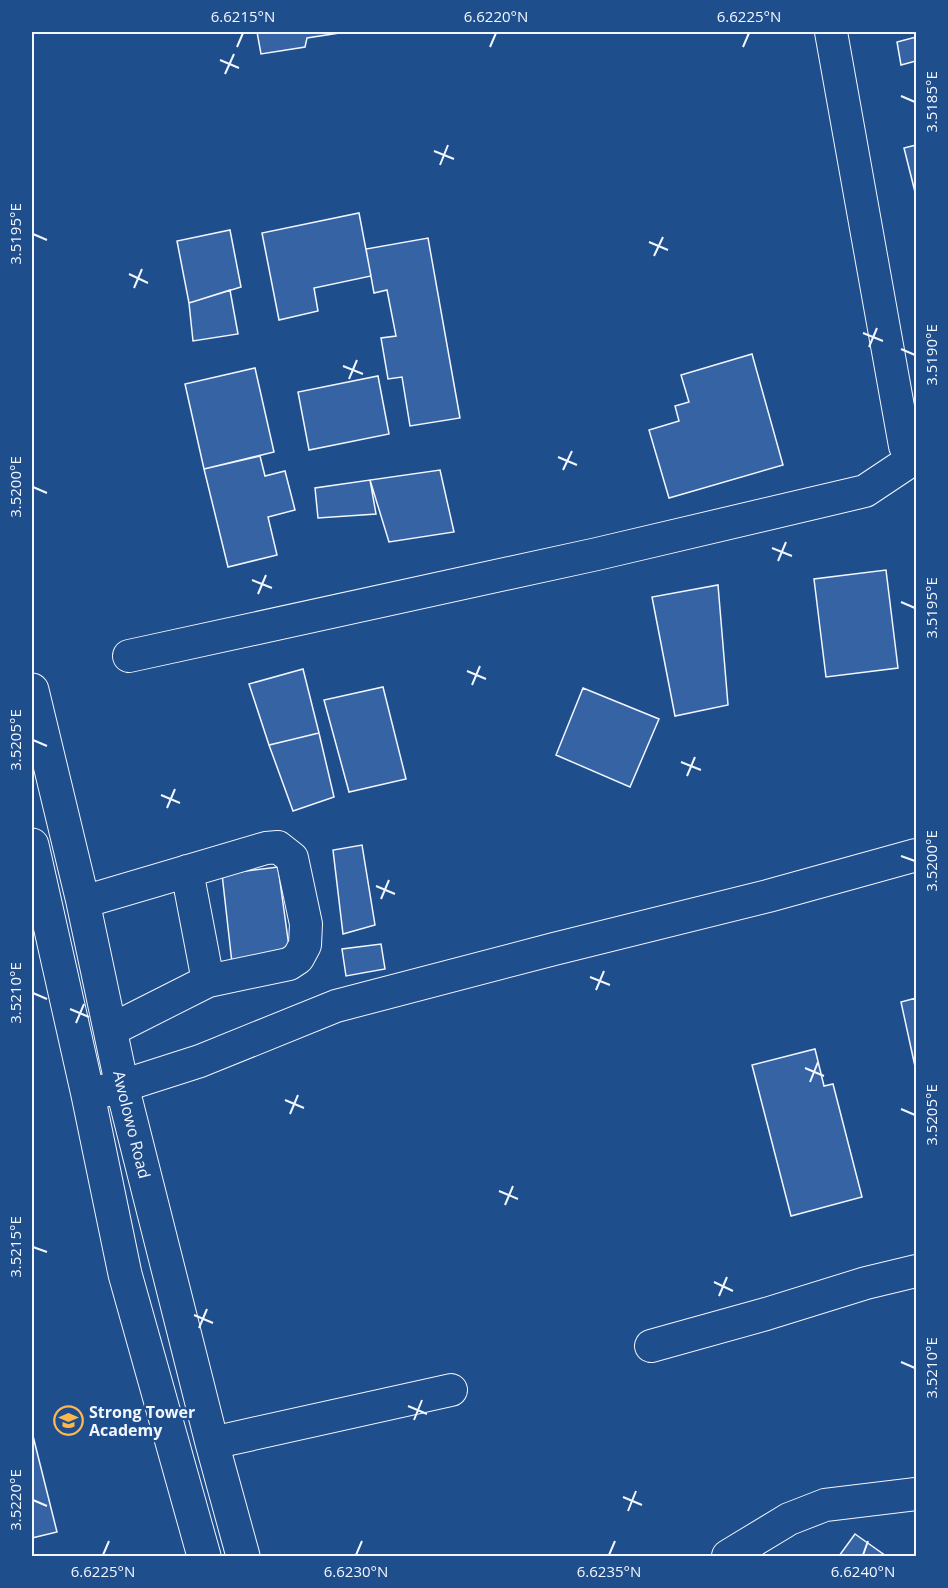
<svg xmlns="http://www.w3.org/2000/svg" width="948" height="1588" viewBox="0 0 948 1588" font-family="'Open Sans',sans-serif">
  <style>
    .building { fill: #3563a3; stroke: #f2f6ff; stroke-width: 1.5 }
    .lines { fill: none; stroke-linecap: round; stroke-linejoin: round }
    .minor-casing { stroke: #f2f6ff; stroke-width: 34 }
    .major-casing { stroke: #f2f6ff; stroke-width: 35 }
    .minor { stroke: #1f4e8c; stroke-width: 32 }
    .major { stroke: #1f4e8c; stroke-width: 33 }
    .ticks { fill: none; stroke: #f2f6ff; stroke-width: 2 }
    .labels { text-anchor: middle; stroke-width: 4.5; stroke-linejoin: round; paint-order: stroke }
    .street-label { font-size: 16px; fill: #f2f6ff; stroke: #1f4e8c }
    .poi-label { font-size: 16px; font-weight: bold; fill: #f2f6ff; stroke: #1f4e8c; text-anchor: start }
    .neatline { fill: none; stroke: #f2f6ff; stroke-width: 2 }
    .ticks-label { font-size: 15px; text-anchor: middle; fill: #f2f6ff }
  </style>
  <rect width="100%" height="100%" fill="#1f4e8c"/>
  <path class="building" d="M 257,32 L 346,32 L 307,38 L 305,47 L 261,54 Z
    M 916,37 L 916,61 L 901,65 L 897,42 Z
    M 916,145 L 916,196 L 904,148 Z
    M 359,213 L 371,276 L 314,288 L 318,311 L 279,320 L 262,233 Z
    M 230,230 L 241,287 L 189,303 L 177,241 Z
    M 428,238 L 460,418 L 410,426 L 402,377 L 388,379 L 381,338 L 396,336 L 387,290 L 374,293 L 366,249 Z
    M 230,290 L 238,334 L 193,341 L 189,303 Z
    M 752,354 L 783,465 L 669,498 L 649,430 L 679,421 L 675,406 L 689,402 L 681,375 Z
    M 255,368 L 274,452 L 204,469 L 185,384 Z
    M 378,376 L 389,434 L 309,450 L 298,392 Z
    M 260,456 L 265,476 L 285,471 L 295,510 L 268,517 L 277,555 L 228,567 L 204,469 Z
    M 440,470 L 454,532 L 389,542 L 370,480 Z
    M 370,480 L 376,514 L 318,518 L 315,488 Z
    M 886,570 L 898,668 L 826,677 L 814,579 Z
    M 718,585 L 728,705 L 675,716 L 652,597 Z
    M 303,669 L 319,733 L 269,745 L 249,684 Z
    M 383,687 L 406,779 L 349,792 L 324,700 Z
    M 583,688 L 659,719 L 630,787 L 556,755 Z
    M 319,733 L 334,797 L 293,811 L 269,745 Z
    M 362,845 L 375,925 L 343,934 L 333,850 Z
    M 278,867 L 290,954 L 232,963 L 222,874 Z
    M 381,944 L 385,969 L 346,976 L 342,949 Z
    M 916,998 L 916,1071 L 901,1002 Z
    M 815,1049 L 824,1086 L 833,1084 L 862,1197 L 791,1216 L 752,1065 Z
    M 32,1432 L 57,1532 L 32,1538 Z
    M 855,1534 L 886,1556 L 839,1556 Z"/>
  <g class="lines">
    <defs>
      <path id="minor" d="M 831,32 L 905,446 L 916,456
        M 129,656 L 597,554 L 865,491 L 916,457
        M 187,871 L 208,981
        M 83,902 L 266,848 L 278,847 L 292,858 L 306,924 L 305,945 L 298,958 L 289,964 L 208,981 L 111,1030
        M 88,1095 L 122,1086 L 200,1061 L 336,1006 L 554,949 L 768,896 L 916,855
        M 651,1346 L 766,1314 L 866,1283 L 916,1271
        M 212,1443 L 451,1390
        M 728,1556 L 789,1519 L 825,1505 L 916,1494"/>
      <g id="major">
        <path id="s1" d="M 32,690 L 83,902 L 122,1086 L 212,1443 L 243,1556"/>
        <path d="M 32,845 L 88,1095 L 125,1274 L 204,1556"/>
      </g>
    </defs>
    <use href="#minor" class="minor-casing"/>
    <use href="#major" class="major-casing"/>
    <use href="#minor" class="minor"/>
    <use href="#major" class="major"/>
  </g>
  <path class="ticks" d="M 237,47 L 243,33M 490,47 L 496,33M 743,47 L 749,33M 220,60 L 239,68M 225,74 L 234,54M 901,96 L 915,102M 434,151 L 454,159M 440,165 L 448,145M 33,234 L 47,240M 649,242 L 668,250M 654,256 L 663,237M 129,274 L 148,283M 134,288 L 142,269M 863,333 L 883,341M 869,347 L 877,328M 901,349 L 915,355M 343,366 L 363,374M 349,379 L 357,360M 558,457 L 577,465M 563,470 L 572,451M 33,487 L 47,493M 772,548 L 792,556M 778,561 L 786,542M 252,580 L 272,588M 258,594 L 266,575M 901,602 L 915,608M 467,671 L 486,679M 472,685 L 480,666M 33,740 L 47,746M 681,762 L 701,770M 687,776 L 695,757M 161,795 L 180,803M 167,808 L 175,789M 901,856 L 915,861M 376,886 L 395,894M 381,899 L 389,880M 590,977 L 610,985M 596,990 L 604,971M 33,993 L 47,999M 70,1009 L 89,1017M 76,1023 L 84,1004M 805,1068 L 824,1076M 810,1082 L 818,1062M 285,1100 L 304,1108M 901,1109 L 915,1115M 290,1114 L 298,1095M 499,1191 L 518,1199M 505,1205 L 513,1186M 33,1247 L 47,1252M 714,1282 L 733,1291M 719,1296 L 727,1277M 194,1315 L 213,1323M 199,1328 L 207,1309M 901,1362 L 915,1368M 408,1406 L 427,1414M 414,1420 L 422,1400M 623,1497 L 642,1505M 33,1500 L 47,1506M 628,1511 L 636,1491M 103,1555 L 109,1541M 356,1555 L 362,1541M 609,1555 L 615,1541M 863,1555 L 868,1541"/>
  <defs>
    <symbol id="school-ring" viewBox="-11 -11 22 22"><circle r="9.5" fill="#1f4e8c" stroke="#ffb74d" stroke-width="1.5"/><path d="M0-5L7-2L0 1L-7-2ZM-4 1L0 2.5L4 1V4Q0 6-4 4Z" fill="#ffb74d"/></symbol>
  </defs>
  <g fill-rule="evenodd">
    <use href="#school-ring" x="52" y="1404" width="33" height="33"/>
  </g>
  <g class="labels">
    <g class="street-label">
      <text dy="6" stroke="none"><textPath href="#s1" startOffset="446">Awolowo Road</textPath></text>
    </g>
    <g class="poi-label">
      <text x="89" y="1418">Strong Tower<tspan x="89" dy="18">Academy</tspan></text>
    </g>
  </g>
  <rect width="948" height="1588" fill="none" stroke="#1f4e8c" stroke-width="66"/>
  <rect x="33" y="33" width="882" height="1522" class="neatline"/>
  <g class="ticks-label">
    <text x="243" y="22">6.6215°N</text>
    <text x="496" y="22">6.6220°N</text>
    <text x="749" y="22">6.6225°N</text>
    <text transform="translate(932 102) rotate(-90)" y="5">3.5185°E</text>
    <text transform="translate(16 234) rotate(-90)" y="5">3.5195°E</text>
    <text transform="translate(932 355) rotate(-90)" y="5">3.5190°E</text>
    <text transform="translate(16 487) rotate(-90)" y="5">3.5200°E</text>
    <text transform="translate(932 608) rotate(-90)" y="5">3.5195°E</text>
    <text transform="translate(16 740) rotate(-90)" y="5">3.5205°E</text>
    <text transform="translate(932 861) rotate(-90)" y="5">3.5200°E</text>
    <text transform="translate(16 993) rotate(-90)" y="5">3.5210°E</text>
    <text transform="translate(932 1115) rotate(-90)" y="5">3.5205°E</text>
    <text transform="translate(16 1247) rotate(-90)" y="5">3.5215°E</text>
    <text transform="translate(932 1368) rotate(-90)" y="5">3.5210°E</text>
    <text transform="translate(16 1500) rotate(-90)" y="5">3.5220°E</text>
    <text x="103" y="1577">6.6225°N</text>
    <text x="356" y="1577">6.6230°N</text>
    <text x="609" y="1577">6.6235°N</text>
    <text x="863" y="1577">6.6240°N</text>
  </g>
</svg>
